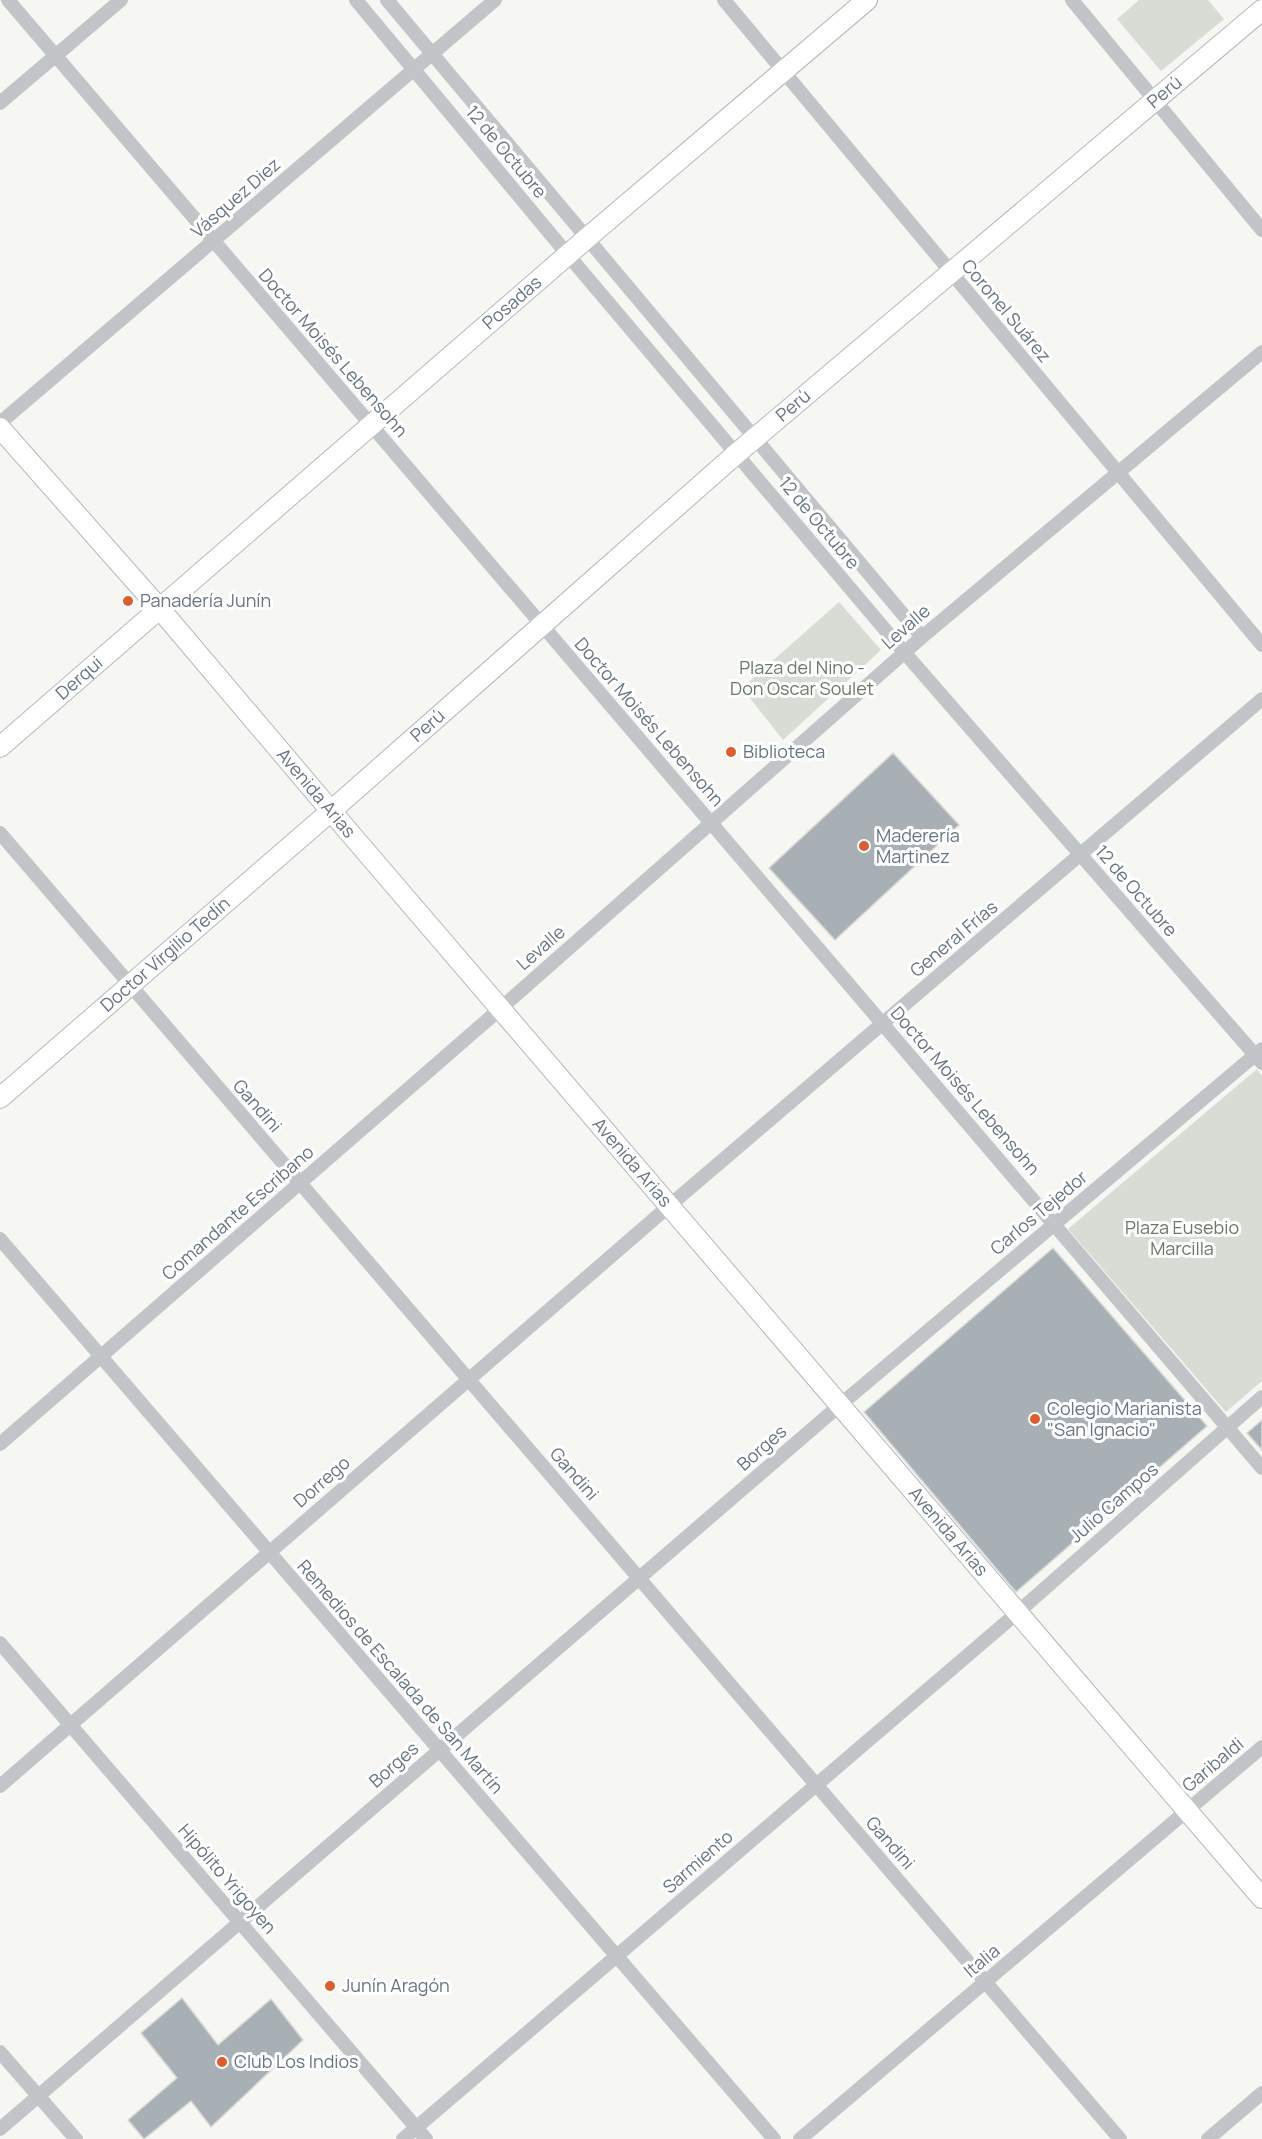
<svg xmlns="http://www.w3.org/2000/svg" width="1262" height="2139" viewBox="0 0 1262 2139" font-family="Manrope,sans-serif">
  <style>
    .green { fill: #d7ddd4 }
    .building { fill: #a8b0b5; stroke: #d7d7d5; stroke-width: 1.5 }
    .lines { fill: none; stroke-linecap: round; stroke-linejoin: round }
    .secondary-casing { stroke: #b4b8bd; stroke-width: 22 }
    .minor { stroke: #c1c5c8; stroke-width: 14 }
    .secondary { stroke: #fff; stroke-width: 20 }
    .poi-dot { fill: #dd5e2c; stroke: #fff; stroke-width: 2 }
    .labels { text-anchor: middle; stroke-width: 6; stroke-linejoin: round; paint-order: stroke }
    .street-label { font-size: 18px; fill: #667583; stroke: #fff }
    .poi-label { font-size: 18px; fill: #667583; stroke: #fff; text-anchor: start }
    .park-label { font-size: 18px; fill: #687a65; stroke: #fff }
  </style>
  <rect width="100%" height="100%" fill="#f6f6f3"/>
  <path class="green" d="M 1139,0 L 1208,0 L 1224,19 L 1161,71 L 1117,19 Z
    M 839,602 L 881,650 L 783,740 L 742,688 Z
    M 1257,1069 L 1262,1076 L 1262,1381 L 1226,1412 L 1068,1229 Z"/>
  <path class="building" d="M 893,753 L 959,825 L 835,940 L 769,868 Z
    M 1053,1248 L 1207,1426 L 1016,1592 L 864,1412 Z
    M 1262,1420 L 1262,1450 L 1247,1433 Z
    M 182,1998 L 218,2045 L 271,1999 L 303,2040 L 211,2127 L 191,2101 L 144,2139 L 128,2120 L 177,2078 L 141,2033 Z"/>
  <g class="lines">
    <defs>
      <g id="secondary">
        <path id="s1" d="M 0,428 L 160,609 L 331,811 L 1262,1898"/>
        <path id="s2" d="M 0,747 L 587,238 L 867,0"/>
        <path id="s3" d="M 0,1098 L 331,811 L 736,454 L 1262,10"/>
      </g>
    </defs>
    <use href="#secondary" class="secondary-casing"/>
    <path class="minor" d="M 8,0 L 1262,1468
      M 356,0 L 568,255 L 904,652 L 1262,1063
      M 387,0 L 922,637
      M 724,0 L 1262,645
      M 1072,0 L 1262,230
      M 0,103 L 121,0
      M 0,423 L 495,0
      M 0,833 L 1120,2139
      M 0,1239 L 774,2139
      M 0,1444 L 500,1009 L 922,637 L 1262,352
      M 0,1643 L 426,2139
      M 0,1786 L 669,1206 L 1262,699
      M 0,2052 L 76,2139
      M 0,2129 L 840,1405 L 1262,1049
      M 403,2139 L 1017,1613 L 1262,1397
      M 800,2139 L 1262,1747
      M 1208,2139 L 1262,2093"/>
    <use href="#secondary" class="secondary"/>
  </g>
  <g class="poi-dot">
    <circle cx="128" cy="601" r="6"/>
    <circle cx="731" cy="752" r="6"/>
    <circle cx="864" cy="846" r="6"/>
    <circle cx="1035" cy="1419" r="6"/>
    <circle cx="330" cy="1986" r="6"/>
    <circle cx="222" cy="2062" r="6"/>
  </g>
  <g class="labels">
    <g class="street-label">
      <text dy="6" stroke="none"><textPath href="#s3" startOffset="1539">Perú</textPath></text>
      <text transform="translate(506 152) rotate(50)" y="6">12 de Octubre</text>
      <text transform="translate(236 198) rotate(-41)" y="6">Vásquez Diez</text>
      <text dy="6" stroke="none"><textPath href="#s2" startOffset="678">Posadas</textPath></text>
      <text transform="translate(1006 311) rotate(50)" y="6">Coronel Suárez</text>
      <text transform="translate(333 353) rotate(49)" y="6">Doctor Moisés Lebensohn</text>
      <text dy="6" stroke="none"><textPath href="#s3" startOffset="1053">Perú</textPath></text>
      <text transform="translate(819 523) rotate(50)" y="6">12 de Octubre</text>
      <text transform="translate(906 627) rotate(-41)" y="6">Levalle</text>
      <text dy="6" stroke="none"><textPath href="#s2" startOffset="105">Derqui</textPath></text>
      <text transform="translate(649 722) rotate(49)" y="6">Doctor Moisés Lebensohn</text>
      <text dy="6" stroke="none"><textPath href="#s3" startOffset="567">Perú</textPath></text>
      <text dy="6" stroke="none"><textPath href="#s1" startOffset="483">Avenida Arias</textPath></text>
      <text transform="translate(1136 891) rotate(49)" y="6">12 de Octubre</text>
      <text transform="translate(954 939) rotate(-40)" y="6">General Frías</text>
      <text transform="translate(541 948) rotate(-41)" y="6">Levalle</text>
      <text dy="6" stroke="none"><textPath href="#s3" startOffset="219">Doctor Virgilio Tedín</textPath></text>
      <text transform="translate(965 1091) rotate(49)" y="6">Doctor Moisés Lebensohn</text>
      <text transform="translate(257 1106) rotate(49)" y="6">Gandini</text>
      <text dy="6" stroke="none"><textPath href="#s1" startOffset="969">Avenida Arias</textPath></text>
      <text transform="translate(238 1213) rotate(-41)" y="6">Comandante Escribano</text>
      <text transform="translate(1039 1213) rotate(-40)" y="6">Carlos Tejedor</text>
      <text transform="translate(762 1448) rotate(-41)" y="6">Borges</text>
      <text transform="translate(574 1474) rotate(49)" y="6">Gandini</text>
      <text transform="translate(322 1482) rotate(-41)" y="6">Dorrego</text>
      <text transform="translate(1114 1503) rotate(-41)" y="6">Julio Campos</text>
      <text dy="6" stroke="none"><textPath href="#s1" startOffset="1455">Avenida Arias</textPath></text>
      <text transform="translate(400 1677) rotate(49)" y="6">Remedios de Escalada de San Martín</text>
      <text transform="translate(394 1765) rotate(-41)" y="6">Borges</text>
      <text transform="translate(1213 1765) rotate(-40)" y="6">Garibaldi</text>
      <text transform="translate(890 1843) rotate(49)" y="6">Gandini</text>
      <text transform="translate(698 1862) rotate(-41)" y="6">Sarmiento</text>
      <text transform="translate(227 1879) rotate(49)" y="6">Hipólito Yrigoyen</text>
      <text transform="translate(982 1961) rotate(-40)" y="6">Italia</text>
    </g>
    <g class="poi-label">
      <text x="140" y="607">Panadería Junín</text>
      <text x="743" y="758">Biblioteca</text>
      <text x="876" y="842">Maderería<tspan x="876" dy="21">Martinez</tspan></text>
      <text x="1047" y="1415">Colegio Marianista<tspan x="1047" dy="21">"San Ignacio"</tspan></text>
      <text x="342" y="1992">Junín Aragón</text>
      <text x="234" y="2068">Club Los Indios</text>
    </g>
    <g class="park-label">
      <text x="802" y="674">Plaza del Nino -<tspan x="802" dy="21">Don Oscar Soulet</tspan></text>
      <text x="1182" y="1234">Plaza Eusebio<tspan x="1182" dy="21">Marcilla</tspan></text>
    </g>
  </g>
</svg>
